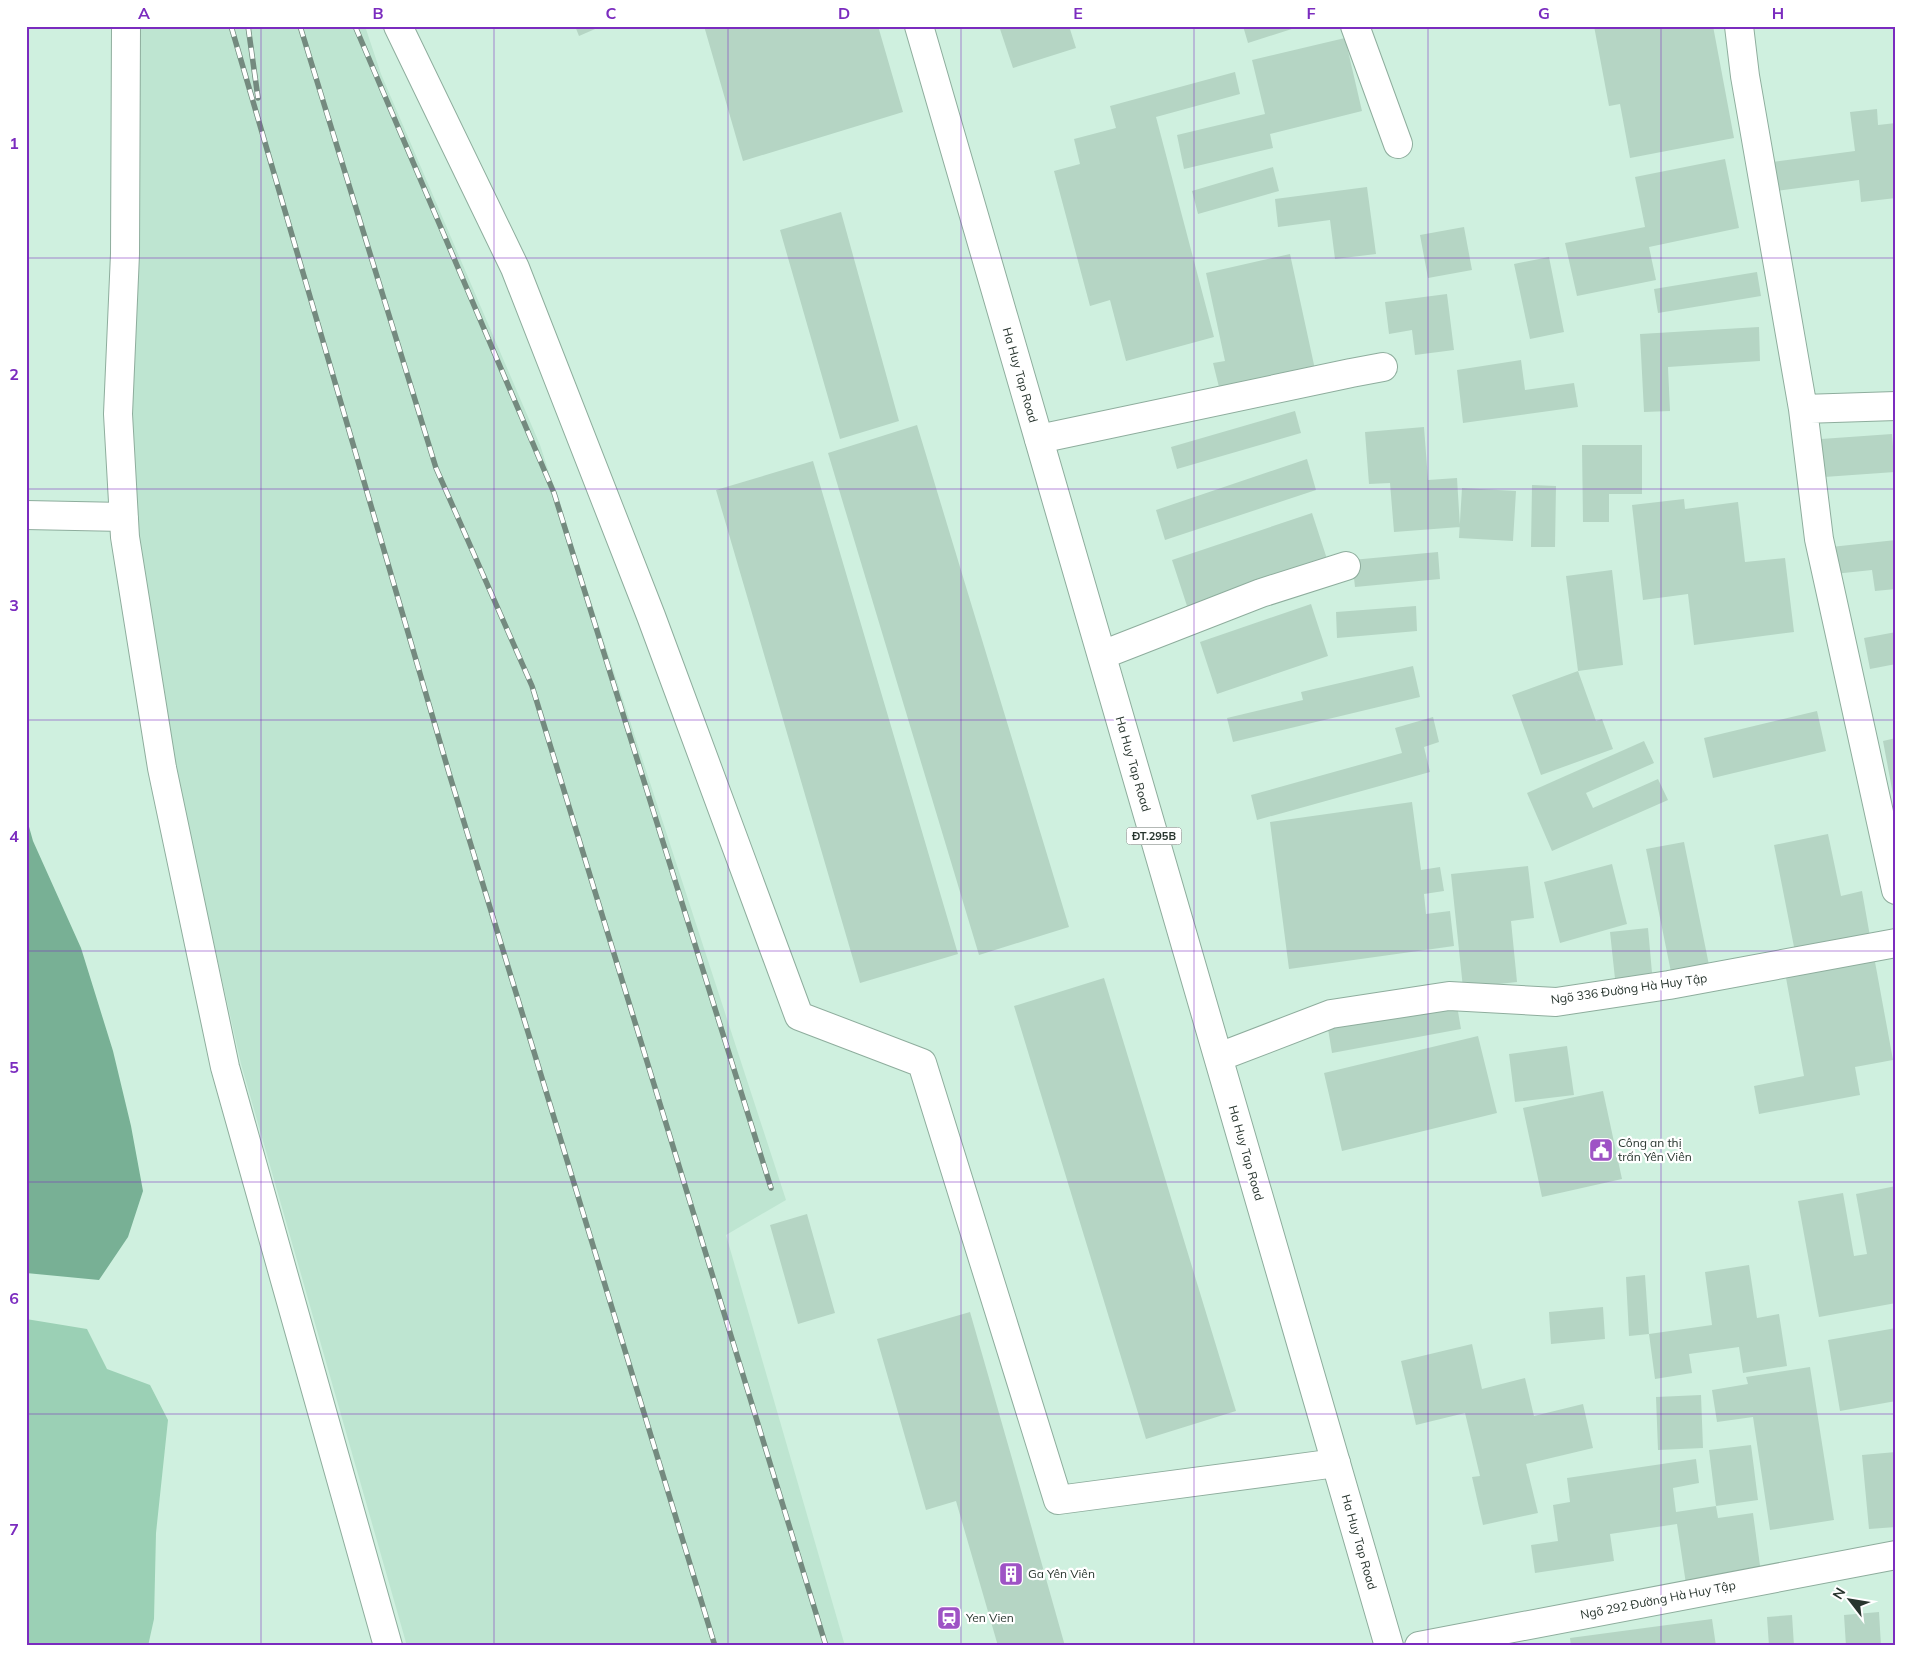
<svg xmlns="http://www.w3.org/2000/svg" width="1922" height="1672" viewBox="0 0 1922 1672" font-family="Mulish,sans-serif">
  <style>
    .built { fill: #bee5d1 }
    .green { fill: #9bd0b5 }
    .water { fill: #78b095 }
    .building { fill: #b5d5c4 }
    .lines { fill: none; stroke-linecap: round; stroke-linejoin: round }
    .minor-casing { stroke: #8ead9d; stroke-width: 30 }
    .major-casing { stroke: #8ead9d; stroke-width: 30 }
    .minor { stroke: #fff; stroke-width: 28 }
    .major { stroke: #fff; stroke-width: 28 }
    .rail-casing { stroke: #748a7f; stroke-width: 5.5 }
    .rail { stroke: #fff; stroke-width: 4; stroke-dasharray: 11; stroke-linecap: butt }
    .grid { fill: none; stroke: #7b2cbf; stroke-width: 1; stroke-opacity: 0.55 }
    .labels { text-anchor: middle; stroke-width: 4.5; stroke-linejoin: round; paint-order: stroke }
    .shield { fill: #fff; stroke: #68726d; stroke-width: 1 }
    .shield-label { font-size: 11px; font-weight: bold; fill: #28352e }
    .street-label { font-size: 12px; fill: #28352e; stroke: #fff }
    .poi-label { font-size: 12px; fill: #28352e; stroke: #fff; text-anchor: start }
    .neatline { fill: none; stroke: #7b2cbf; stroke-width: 2 }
    .grid-label { font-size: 16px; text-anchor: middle; font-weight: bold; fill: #7b2cbf }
  </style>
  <rect width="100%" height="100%" fill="#cff0df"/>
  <path class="built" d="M 132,26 L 365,26 L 381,74 L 540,445 L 786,1200 L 726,1235 L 845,1646 L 407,1646 L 241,1064 L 166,730 L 131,527 Z"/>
  <path class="green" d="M 26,1319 L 87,1329 L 107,1369 L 150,1385 L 168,1420 L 156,1533 L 154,1619 L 148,1646 L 26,1646 Z"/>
  <path class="water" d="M 26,816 L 33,841 L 81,948 L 113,1051 L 131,1126 L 143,1191 L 128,1237 L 99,1280 L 26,1273 Z"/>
  <path class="building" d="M 575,26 L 602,26 L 579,36 Z
    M 704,26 L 878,26 L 903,112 L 743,161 Z
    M 999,26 L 1069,26 L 1076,48 L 1013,68 Z
    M 1243,26 L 1298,26 L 1298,27 L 1248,43 Z
    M 1594,26 L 1713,26 L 1734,138 L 1630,158 L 1620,104 L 1609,106 Z
    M 1345,38 L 1362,111 L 1270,134 L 1273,148 L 1184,169 L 1177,135 L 1265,114 L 1252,60 Z
    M 1235,72 L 1240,94 L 1156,117 L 1214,337 L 1126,361 L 1110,300 L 1090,306 L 1054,171 L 1080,164 L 1074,139 L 1116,128 L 1110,106 Z
    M 1877,109 L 1878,125 L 1896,123 L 1896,198 L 1861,202 L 1859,180 L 1776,191 L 1772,162 L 1855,151 L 1850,112 Z
    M 1725,159 L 1739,228 L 1649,247 L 1656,280 L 1577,296 L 1565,243 L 1645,227 L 1635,177 Z
    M 1273,167 L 1279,191 L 1198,214 L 1192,191 Z
    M 1367,187 L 1376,254 L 1335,259 L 1330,220 L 1278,227 L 1275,199 Z
    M 841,212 L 899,421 L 840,439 L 780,230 Z
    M 1464,227 L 1472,270 L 1428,278 L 1420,235 Z
    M 1290,254 L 1316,374 L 1221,395 L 1213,363 L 1225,361 L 1206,273 Z
    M 1549,257 L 1564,332 L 1530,339 L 1514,264 Z
    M 1757,272 L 1761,296 L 1658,313 L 1654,289 Z
    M 1447,294 L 1454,350 L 1415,355 L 1412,330 L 1389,334 L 1385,302 Z
    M 1759,327 L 1760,361 L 1668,367 L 1670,411 L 1644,412 L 1640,334 Z
    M 1521,360 L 1525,390 L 1574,383 L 1578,407 L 1463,423 L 1457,370 Z
    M 1295,411 L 1301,433 L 1177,469 L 1171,447 Z
    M 917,425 L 1069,927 L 979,955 L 828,453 Z
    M 1424,427 L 1428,480 L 1457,478 L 1460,527 L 1394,532 L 1390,483 L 1369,484 L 1365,432 Z
    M 1892,434 L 1895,472 L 1824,477 L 1821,439 Z
    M 1582,445 L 1642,445 L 1642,494 L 1609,494 L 1609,522 L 1583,522 Z
    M 1307,459 L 1316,490 L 1165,540 L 1156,510 Z
    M 813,461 L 958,954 L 860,983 L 716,490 Z
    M 1532,485 L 1556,486 L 1555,547 L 1531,547 Z
    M 1462,488 L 1516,491 L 1513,541 L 1459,538 Z
    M 1684,499 L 1685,509 L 1738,502 L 1745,562 L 1785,558 L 1794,632 L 1694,645 L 1688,594 L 1643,600 L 1632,505 Z
    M 1312,513 L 1328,562 L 1188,609 L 1172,560 Z
    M 1896,540 L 1896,589 L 1875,591 L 1872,570 L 1834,574 L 1831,547 Z
    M 1438,552 L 1440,579 L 1355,587 L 1352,560 Z
    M 1612,570 L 1623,665 L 1578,671 L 1566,576 Z
    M 1311,604 L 1328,656 L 1217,694 L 1200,642 Z
    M 1416,606 L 1417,631 L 1337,638 L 1336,612 Z
    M 1896,632 L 1896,664 L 1870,669 L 1864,638 Z
    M 1413,666 L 1420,697 L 1233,742 L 1227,718 L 1303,700 L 1301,692 Z
    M 1578,671 L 1596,721 L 1602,719 L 1613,749 L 1541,775 L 1512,695 Z
    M 1817,711 L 1826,751 L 1713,778 L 1704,738 Z
    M 1433,717 L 1439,742 L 1424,747 L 1430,772 L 1257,820 L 1251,795 L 1402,753 L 1395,728 Z
    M 1896,738 L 1896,805 L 1895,805 L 1883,741 Z
    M 1644,741 L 1654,763 L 1586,793 L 1593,808 L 1658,779 L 1668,800 L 1552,851 L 1527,793 Z
    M 1412,802 L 1421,870 L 1440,867 L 1444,891 L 1424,894 L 1426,914 L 1450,911 L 1454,946 L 1289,969 L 1270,822 Z
    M 1828,834 L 1841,896 L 1862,891 L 1871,942 L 1796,957 L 1774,845 Z
    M 1684,842 L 1709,965 L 1671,972 L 1646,849 Z
    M 1612,864 L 1627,924 L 1560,943 L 1544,882 Z
    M 1528,866 L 1534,918 L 1511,921 L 1517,982 L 1463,988 L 1451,874 Z
    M 1648,928 L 1653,984 L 1616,988 L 1610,932 Z
    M 1873,951 L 1893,1060 L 1855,1067 L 1860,1095 L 1759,1114 L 1754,1086 L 1804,1076 L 1784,967 Z
    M 1104,978 L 1236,1411 L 1146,1439 L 1014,1006 Z
    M 1456,1000 L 1461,1029 L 1332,1053 L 1327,1023 Z
    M 1478,1036 L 1497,1113 L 1342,1151 L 1324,1073 Z
    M 1567,1046 L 1574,1095 L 1515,1102 L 1509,1054 Z
    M 1603,1091 L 1622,1179 L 1542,1197 L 1523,1108 Z
    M 1896,1186 L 1896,1303 L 1819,1317 L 1798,1201 L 1843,1193 L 1854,1256 L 1867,1254 L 1856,1194 Z
    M 807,1214 L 835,1313 L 798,1324 L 770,1225 Z
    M 1749,1265 L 1757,1318 L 1779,1314 L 1787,1366 L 1743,1373 L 1739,1347 L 1689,1354 L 1692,1373 L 1655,1379 L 1649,1334 L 1712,1325 L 1705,1272 Z
    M 1645,1275 L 1649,1334 L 1629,1336 L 1626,1277 Z
    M 1603,1307 L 1605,1339 L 1551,1344 L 1549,1312 Z
    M 970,1312 L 1019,1483 L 1065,1646 L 998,1646 L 956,1501 L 926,1510 L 877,1339 Z
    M 1896,1328 L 1896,1401 L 1840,1411 L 1828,1340 Z
    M 1472,1344 L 1482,1389 L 1525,1378 L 1534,1416 L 1583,1404 L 1593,1448 L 1526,1464 L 1538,1513 L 1483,1525 L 1472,1477 L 1480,1476 L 1465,1413 L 1416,1425 L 1401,1361 Z
    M 1810,1367 L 1834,1520 L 1770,1530 L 1753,1417 L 1717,1422 L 1712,1390 L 1748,1384 L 1746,1377 Z
    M 1701,1395 L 1703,1448 L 1658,1450 L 1656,1397 Z
    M 1751,1445 L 1758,1500 L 1716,1506 L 1709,1450 Z
    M 1896,1452 L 1896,1527 L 1869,1529 L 1862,1455 Z
    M 1696,1459 L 1699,1483 L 1673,1488 L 1676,1512 L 1716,1506 L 1718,1518 L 1753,1513 L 1761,1573 L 1686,1584 L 1677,1524 L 1610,1534 L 1614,1561 L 1535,1573 L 1531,1545 L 1558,1541 L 1553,1505 L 1570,1502 L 1567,1478 Z
    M 1879,1612 L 1881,1646 L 1846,1646 L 1844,1615 Z
    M 1792,1615 L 1794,1646 L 1769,1646 L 1767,1617 Z
    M 1712,1619 L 1716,1646 L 1571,1646 L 1570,1638 Z"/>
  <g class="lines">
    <defs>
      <path id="minor" d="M 126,26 L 125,254 L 118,414 L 125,537 L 162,768 L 225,1067 L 388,1646
        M 398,26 L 515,268 L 651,616 L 799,1016 L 922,1063 L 1058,1500 L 1336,1463
        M 1355,26 L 1398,144
        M 1739,26 L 1745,76 L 1803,409 L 1819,539 L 1896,890
        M 1803,409 L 1896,406
        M 1039,439 L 1351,373 L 1383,367
        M 26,515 L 124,517
        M 1102,655 L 1261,593 L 1346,566
        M 1219,1057 L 1331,1014 L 1449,996 L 1556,1002 L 1669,985 L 1896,943
        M 1419,1646 L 1896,1555"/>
      <path id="major" d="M 919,26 L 1389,1646"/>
    </defs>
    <use href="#minor" class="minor-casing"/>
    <use href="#major" class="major-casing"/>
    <use href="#minor" class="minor"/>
    <use href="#major" class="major"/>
    <defs>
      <path id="rail" d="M 231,26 L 449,773 L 715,1646
        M 248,26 L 258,98
        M 300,26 L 436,468 L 532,686 L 826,1646
        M 355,26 L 554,493 L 771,1188"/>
    </defs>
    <use href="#rail" class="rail-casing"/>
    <use href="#rail" class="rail"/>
  </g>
  <path class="grid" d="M 261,26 L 261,1646M 494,26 L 494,1646M 728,26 L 728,1646M 961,26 L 961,1646M 1194,26 L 1194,1646M 1428,26 L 1428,1646M 1661,26 L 1661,1646M 26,258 L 1896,258M 26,489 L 1896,489M 26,720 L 1896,720M 26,951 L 1896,951M 26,1182 L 1896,1182M 26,1414 L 1896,1414"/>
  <defs>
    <symbol id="civic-square" viewBox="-11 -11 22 22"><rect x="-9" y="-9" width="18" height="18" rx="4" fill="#9e53c5" stroke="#fff"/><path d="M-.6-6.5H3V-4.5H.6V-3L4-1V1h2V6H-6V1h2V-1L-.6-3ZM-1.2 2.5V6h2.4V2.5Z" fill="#fff"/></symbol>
    <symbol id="building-square" viewBox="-11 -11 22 22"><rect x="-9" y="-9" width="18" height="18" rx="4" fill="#9e53c5" stroke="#fff"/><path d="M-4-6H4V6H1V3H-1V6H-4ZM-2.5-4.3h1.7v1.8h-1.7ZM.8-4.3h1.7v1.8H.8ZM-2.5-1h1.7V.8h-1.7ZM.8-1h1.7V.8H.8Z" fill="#fff"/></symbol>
    <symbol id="station-square" viewBox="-11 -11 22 22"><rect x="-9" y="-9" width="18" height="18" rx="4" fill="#9e53c5" stroke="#fff"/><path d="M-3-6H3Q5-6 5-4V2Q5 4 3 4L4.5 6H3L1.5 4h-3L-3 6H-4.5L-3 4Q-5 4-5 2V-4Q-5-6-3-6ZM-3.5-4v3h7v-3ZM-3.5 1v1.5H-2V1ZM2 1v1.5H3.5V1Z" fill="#fff"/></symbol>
  </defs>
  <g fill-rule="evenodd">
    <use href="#civic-square" x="1587" y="1136" width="28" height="28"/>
    <use href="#building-square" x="997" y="1560" width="28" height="28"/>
    <use href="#station-square" x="935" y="1604" width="28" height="28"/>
  </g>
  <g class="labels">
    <rect class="shield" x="1126.5" y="827.5" width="55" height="17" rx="4"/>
    <g class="shield-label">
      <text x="1154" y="840">ĐT.295B</text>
    </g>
    <g class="street-label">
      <text transform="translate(1020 375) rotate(74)" y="4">Ha Huy Tap Road</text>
      <text transform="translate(1133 764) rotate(74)" y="4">Ha Huy Tap Road</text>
      <text transform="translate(1629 989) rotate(-8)" y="4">Ngõ 336 Đường Hà Huy Tập</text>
      <text transform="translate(1246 1153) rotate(74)" y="4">Ha Huy Tap Road</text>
      <text transform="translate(1359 1542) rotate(74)" y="4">Ha Huy Tap Road</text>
      <text transform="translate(1658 1600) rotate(-11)" y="4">Ngõ 292 Đường Hà Huy Tập</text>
    </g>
    <g class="poi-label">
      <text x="1618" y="1147">Công an thị<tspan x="1618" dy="14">trấn Yên Viên</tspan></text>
      <text x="1028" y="1578">Ga Yên Viên</text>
      <text x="966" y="1622">Yen Vien</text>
    </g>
  </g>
  <rect width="1922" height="1672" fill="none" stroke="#ffffff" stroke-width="55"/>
  <g transform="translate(1850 1600) rotate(301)" stroke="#ffffff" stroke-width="4" paint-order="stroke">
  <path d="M0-4L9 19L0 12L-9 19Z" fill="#28352e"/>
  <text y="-8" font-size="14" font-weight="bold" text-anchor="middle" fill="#28352e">N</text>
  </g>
  <rect x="28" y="28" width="1866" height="1616" class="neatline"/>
  <g class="grid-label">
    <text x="144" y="19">A</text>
    <text x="378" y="19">B</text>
    <text x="611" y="19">C</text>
    <text x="844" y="19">D</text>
    <text x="1078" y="19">E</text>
    <text x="1311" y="19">F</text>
    <text x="1544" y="19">G</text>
    <text x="1778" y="19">H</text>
    <text x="14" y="149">1</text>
    <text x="14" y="380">2</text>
    <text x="14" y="611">3</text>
    <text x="14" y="842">4</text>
    <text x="14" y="1073">5</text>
    <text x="14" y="1304">6</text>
    <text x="14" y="1535">7</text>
  </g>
</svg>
